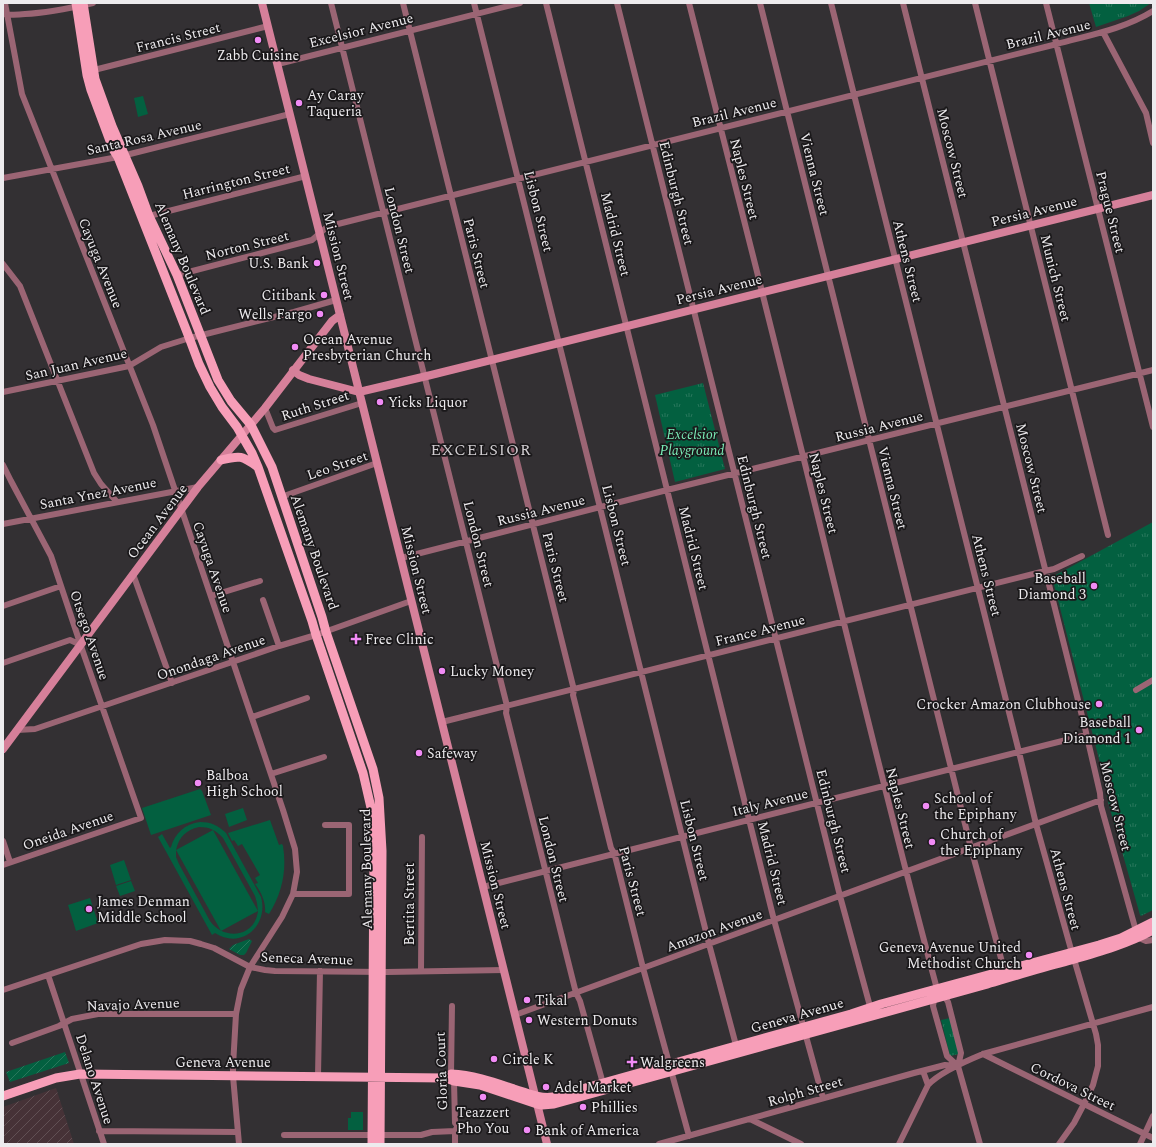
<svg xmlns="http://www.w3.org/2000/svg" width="1156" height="1147" viewBox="0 0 1156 1147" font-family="Spectral,serif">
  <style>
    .industrial { fill: url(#industrial-furrows) }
    .grass { fill: #036040; fill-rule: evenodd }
    .park { fill: url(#park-tufts) }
    .garden { fill: url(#garden-furrows) }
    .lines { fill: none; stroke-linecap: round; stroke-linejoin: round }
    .street { stroke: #9b6574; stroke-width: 6 }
    .secondary { stroke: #d6809a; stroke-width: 8 }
    .primary { stroke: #f79eb8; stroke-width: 9 }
    .poi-dot { fill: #f18bf5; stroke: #1a181a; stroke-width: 1.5 }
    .labels { text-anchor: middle; stroke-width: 3.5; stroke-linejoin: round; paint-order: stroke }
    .street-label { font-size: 14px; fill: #edebee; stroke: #1a181a }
    .poi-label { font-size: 14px; fill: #edebee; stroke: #1a181a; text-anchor: start }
    .park-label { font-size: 14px; font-style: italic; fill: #7bedb8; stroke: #1a181a }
    .quarter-label { font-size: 16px; letter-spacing: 1px; fill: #cfcbcf; stroke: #1a181a }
  </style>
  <defs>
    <pattern id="industrial-furrows" width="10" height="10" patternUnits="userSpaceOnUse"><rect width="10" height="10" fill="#463237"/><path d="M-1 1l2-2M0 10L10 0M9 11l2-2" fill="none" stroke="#615054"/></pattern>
    <pattern id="park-tufts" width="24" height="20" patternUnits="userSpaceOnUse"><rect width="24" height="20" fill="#036040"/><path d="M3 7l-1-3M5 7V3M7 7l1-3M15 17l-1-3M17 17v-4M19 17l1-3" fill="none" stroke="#28775c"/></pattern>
    <pattern id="garden-furrows" width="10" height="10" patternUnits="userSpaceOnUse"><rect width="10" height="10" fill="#036040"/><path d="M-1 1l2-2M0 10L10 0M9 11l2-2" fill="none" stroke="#28775c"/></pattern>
  </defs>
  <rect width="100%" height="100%" fill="#333033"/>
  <path class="industrial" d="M 56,1088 L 74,1144 L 3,1144 L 3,1107 Z"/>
  <path class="grass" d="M 143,96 L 148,114 L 138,117 L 134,98 Z
    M 200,789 L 202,791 L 211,815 L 151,835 L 142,808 Z
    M 243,808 L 247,820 L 229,827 L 225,814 Z
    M 270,820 L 279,845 L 282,844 L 283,846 C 287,871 282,893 269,914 L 265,912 C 266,902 261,892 255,884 L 258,883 L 255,878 L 260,875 L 242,844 L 238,846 L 234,840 L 232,841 L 228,833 Z
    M 200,822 C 210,822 218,825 226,833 L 261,897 C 269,926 241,950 215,933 L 212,935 L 158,837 L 162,834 L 170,848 L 171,847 C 175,833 185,824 200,822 ZM 199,827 C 209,827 216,830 223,838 L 255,896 L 257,903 L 258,911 L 213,830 L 176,850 C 179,837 186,830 199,827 ZM 176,850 L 221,931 L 258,911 C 255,937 224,941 210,921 L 179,864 L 176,857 Z
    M 124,860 L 131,880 L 116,885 L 113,875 L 119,873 L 113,875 L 110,865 Z
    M 131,881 L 135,891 L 120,896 L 116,886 Z
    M 90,898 L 98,923 L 76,931 L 68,905 Z
    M 351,1112 L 363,1112 L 363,1130 L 348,1130 L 348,1118 L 351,1118 Z"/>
  <path class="park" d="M 1089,3 L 1151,3 L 1139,11 L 1128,16 L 1096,27 Z
    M 703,383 L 725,469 L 675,482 L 655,395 Z
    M 1153,522 L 1153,910 L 1141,916 L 1140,915 L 1108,802 L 1106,786 L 1052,577 Z
    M 950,1018 L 959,1054 L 950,1056 L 941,1020 Z"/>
  <path class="garden" d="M 249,939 L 252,941 L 246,953 L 244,955 L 240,955 L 229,949 L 233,945 Z
    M 65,1052 L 69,1063 L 10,1082 L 6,1072 Z"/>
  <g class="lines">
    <path class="street" d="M 5,3 L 22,94 L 153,425 L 283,810 L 295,849 L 297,872 L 293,894 L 282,917 L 250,967 L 241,989 L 236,1014 L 233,1066 L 233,1076 L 239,1144
      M 331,3 L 507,706 L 506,713 L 576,993 L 580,1001 L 604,1087
      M 403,3 L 574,690 L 573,695 L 611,848 L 614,853 L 616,860 L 643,968 L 689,1136
      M 474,3 L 709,944 L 737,1049
      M 546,3 L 774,920 L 823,1098
      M 617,3 L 840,896 L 871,1010
      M 689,3 C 728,157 767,310 805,464 C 848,639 890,815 937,989 L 935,994 L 933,1006 L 947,1056 L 958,1066
      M 760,3 L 971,848 L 1005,973
      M 831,3 L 1019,752 L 1036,824 L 1072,953 L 1074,959 L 1096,1034 L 1098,1045 L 1098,1066 L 1093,1085 L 1084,1104 L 1074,1123 L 1059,1144
      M 903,3 L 1085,728 L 1100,793 L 1101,806 L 1136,931 L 1139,938 L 1146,941 L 1153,940
      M 975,3 L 1108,535
      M 1046,3 L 1153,427
      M 3,14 C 10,15 17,15 25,14 C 48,13 71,8 93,3
      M 1103,32 L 1146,113 L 1153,143
      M 278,64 L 520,3
      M 94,70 L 268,26
      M 3,178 L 118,157 L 290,114
      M 149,216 L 306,176
      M 3,264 L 20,286 L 94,473 L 101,484 L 117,502
      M 177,275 L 312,240 L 327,227 L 330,226 L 1057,44 C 1090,35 1124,29 1153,11
      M 3,392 L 129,366 L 161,347 L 190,338 L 294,312 L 336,300
      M 265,408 L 273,428 L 275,430 L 362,403
      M 3,465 L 11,481 L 51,556 L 83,652 L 141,818 L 3,865
      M 281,497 L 377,463
      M 3,524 L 198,487
      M 401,558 L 667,490 L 1153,370
      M 133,574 L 172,683
      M 211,596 L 260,581
      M 263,600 L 279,646
      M 3,606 L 61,586
      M 3,663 L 70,640 L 81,645
      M 1136,690 L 1153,680
      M 252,717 L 307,698
      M 442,722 L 1045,571 L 1054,569 L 1082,556
      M 17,730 L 35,729 L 279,646 L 316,635 L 411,601
      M 271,774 L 324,757
      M 3,841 L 10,862
      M 483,887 L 1086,735
      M 293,894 L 349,894 L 349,825 L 325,825
      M 421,971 L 422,837
      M 48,975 L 104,1144
      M 3,990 L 141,944 L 165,940 L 190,941 L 201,944 L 214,948 L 250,967 L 265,970 L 275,971 L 387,972 L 504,970
      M 943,994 L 948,1002 L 961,1053 L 958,1066 L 980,1144
      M 452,1006 L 451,1074 L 454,1081 L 455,1123 L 459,1126 L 457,1127 L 455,1131
      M 515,1015 L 1101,800
      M 12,1043 L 59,1026 L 72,1019 L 98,1014 L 236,1014
      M 983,1054 L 1153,1138
      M 318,1076 L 320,971
      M 928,1085 C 940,1072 966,1061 983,1054 L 1153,1007
      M 750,1119 L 801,1144
      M 99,1131 L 238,1132
      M 284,1135 L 372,1135
      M 380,1135 L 421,1135 L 432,1132 L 455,1131 L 455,1144
      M 659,1144 L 914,1073 L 945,1065 L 958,1066
      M 899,1144 L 928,1085 L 923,1071
      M 1140,1144 L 1153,1116"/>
    <path class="secondary" d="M 262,3 L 528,1067 L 547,1144
      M 293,370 L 299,375 L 309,379 L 359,392 L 431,375 L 1153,195
      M 3,749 L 198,487 L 265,408 L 332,321 L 340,315"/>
    <path class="primary" d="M 76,3 L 87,75 L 91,90 L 113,149 L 118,157 L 187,332 L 199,364 L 210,387 L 222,407 L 237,427 L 252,453 L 258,467 L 312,621 L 316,635 L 363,773 L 372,812 L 374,852 L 372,1144
      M 83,3 L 95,79 L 112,126 L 138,186 L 149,216 L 177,275 L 218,380 L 231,401 L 251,425 L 272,467 L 322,617 L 326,632 L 373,769 L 379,798 L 382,851 L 380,1144
      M 221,460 C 241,455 242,456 258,467
      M 446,1078 L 451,1074 C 473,1075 493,1082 514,1089 C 528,1093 538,1099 553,1097 L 851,1014 L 881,1004 L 1099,945 L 1121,938 L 1153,922
      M 3,1096 L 56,1078 L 80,1074 L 446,1078 L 454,1081 L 480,1085 L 537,1104 L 542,1105 L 554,1104 L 984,985 C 1011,977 1037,969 1064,962 C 1095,953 1125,945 1153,930"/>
  </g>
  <g class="poi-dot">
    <circle cx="258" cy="40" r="4"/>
    <circle cx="299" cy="103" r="4"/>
    <circle cx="317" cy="263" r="4"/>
    <circle cx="324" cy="295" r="4"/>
    <circle cx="320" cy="314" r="4"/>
    <circle cx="295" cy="347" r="4"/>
    <circle cx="380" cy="402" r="4"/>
    <circle cx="1094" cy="586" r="4"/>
    <path d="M354 633h4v4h4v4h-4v4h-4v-4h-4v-4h4z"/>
    <circle cx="442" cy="671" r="4"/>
    <circle cx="1099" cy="704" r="4"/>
    <circle cx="1139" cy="730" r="4"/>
    <circle cx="419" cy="753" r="4"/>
    <circle cx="198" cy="783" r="4"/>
    <circle cx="926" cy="806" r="4"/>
    <circle cx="932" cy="842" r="4"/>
    <circle cx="89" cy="909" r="4"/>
    <circle cx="1029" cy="955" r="4"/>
    <circle cx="527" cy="1000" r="4"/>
    <circle cx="529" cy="1020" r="4"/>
    <circle cx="494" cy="1059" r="4"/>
    <path d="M630 1056h4v4h4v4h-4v4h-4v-4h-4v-4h4z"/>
    <circle cx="546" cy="1087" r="4"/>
    <circle cx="483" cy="1097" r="4"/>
    <circle cx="583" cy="1107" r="4"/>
    <circle cx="527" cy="1130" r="4"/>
  </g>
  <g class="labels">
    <g class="street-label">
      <text transform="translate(361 30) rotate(-14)" y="5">Excelsior Avenue</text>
      <text transform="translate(1048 34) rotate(-14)" y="5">Brazil Avenue</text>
      <text transform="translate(178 37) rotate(-14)" y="5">Francis Street</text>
      <text transform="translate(734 112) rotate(-14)" y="5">Brazil Avenue</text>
      <text transform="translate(144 137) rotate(-13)" y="5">Santa Rosa Avenue</text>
      <text transform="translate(953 153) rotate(76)" y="5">Moscow Street</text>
      <text transform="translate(815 174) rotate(76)" y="5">Vienna Street</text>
      <text transform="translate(745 179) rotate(76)" y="5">Naples Street</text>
      <text transform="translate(236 181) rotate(-14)" y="5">Harrington Street</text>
      <text transform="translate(677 193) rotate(76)" y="5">Edinburgh Street</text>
      <text transform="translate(539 211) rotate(76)" y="5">Lisbon Street</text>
      <text transform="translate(1034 211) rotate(-14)" y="5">Persia Avenue</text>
      <text transform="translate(1111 212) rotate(76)" y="5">Prague Street</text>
      <text transform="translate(400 230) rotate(76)" y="5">London Street</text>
      <text transform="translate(616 234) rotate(76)" y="5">Madrid Street</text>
      <text transform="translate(247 245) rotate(-14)" y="5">Norton Street</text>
      <text transform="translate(477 253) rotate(76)" y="5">Paris Street</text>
      <text transform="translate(339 256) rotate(76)" y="5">Mission Street</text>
      <text transform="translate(183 258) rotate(67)" y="5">Alemany Boulevard</text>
      <text transform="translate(908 261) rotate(76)" y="5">Athens Street</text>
      <text transform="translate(101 263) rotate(68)" y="5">Cayuga Avenue</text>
      <text transform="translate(1056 278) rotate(76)" y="5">Munich Street</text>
      <text transform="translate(719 289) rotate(-14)" y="5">Persia Avenue</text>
      <text transform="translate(76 364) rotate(-13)" y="5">San Juan Avenue</text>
      <text transform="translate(315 405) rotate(-18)" y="5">Ruth Street</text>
      <text transform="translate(879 426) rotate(-14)" y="5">Russia Avenue</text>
      <text transform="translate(337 465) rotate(-19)" y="5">Leo Street</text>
      <text transform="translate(1032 468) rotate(76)" y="5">Moscow Street</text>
      <text transform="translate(893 488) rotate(76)" y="5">Vienna Street</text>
      <text transform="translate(98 493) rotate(-11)" y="5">Santa Ynez Avenue</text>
      <text transform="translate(824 493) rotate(76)" y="5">Naples Street</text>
      <text transform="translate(755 507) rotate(76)" y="5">Edinburgh Street</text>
      <text transform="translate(541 510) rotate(-14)" y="5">Russia Avenue</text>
      <text transform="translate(157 521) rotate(-53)" y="5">Ocean Avenue</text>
      <text transform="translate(617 525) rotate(76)" y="5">Lisbon Street</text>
      <text transform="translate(479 544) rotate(76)" y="5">London Street</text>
      <text transform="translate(694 548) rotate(76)" y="5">Madrid Street</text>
      <text transform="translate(315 552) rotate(71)" y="5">Alemany Boulevard</text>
      <text transform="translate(213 567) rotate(71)" y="5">Cayuga Avenue</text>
      <text transform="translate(556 567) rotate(76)" y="5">Paris Street</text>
      <text transform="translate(417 570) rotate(76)" y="5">Mission Street</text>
      <text transform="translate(987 575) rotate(76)" y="5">Athens Street</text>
      <text transform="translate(760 630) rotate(-14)" y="5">France Avenue</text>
      <text transform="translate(90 635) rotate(71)" y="5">Otsego Avenue</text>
      <text transform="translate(211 657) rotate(-19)" y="5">Onondaga Avenue</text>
      <text transform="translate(770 802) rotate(-14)" y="5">Italy Avenue</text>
      <text transform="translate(1116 806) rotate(76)" y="5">Moscow Street</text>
      <text transform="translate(901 808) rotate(76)" y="5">Naples Street</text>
      <text transform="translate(834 821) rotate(76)" y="5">Edinburgh Street</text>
      <text transform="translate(68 830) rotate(-19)" y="5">Oneida Avenue</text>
      <text transform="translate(695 840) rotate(76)" y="5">Lisbon Street</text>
      <text transform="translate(554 859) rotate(76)" y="5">London Street</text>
      <text transform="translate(773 863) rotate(76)" y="5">Madrid Street</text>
      <text transform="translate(366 869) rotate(-91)" y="5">Alemany Boulevard</text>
      <text transform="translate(633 881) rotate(75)" y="5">Paris Street</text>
      <text transform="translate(496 885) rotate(76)" y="5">Mission Street</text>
      <text transform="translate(1066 889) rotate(75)" y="5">Athens Street</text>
      <text transform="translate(409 904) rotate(-90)" y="5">Bertita Street</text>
      <text transform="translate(714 930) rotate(-20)" y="5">Amazon Avenue</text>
      <text transform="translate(307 958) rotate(2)" y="5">Seneca Avenue</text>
      <text transform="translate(133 1004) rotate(-2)" y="5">Navajo Avenue</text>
      <text transform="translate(797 1015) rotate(-16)" y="5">Geneva Avenue</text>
      <text x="223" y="1067">Geneva Avenue</text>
      <text transform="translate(441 1071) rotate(-92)" y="5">Gloria Court</text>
      <text transform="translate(95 1079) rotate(72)" y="5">Delano Avenue</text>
      <text transform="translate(1073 1086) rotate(26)" y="5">Cordova Street</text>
      <text transform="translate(805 1091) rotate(-16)" y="5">Rolph Street</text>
    </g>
    <g class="poi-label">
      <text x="258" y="60" text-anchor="middle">Zabb Cuisine</text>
      <text x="307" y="100">Ay Caray<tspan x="307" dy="16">Taqueria</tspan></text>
      <text x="309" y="268" text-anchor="end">U.S. Bank</text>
      <text x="316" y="300" text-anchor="end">Citibank</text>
      <text x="312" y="319" text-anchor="end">Wells Fargo</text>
      <text x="303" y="344">Ocean Avenue<tspan x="303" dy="16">Presbyterian Church</tspan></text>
      <text x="388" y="407">Yicks Liquor</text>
      <text x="1086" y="583" text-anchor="end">Baseball<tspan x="1086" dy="16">Diamond 3</tspan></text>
      <text x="365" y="644">Free Clinic</text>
      <text x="450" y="676">Lucky Money</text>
      <text x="1091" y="709" text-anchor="end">Crocker Amazon Clubhouse</text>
      <text x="1131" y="727" text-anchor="end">Baseball<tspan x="1131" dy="16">Diamond 1</tspan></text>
      <text x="427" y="758">Safeway</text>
      <text x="206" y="780">Balboa<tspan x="206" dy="16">High School</tspan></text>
      <text x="934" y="803">School of<tspan x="934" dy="16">the Epiphany</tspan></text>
      <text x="940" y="839">Church of<tspan x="940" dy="16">the Epiphany</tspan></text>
      <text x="97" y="906">James Denman<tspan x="97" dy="16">Middle School</tspan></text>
      <text x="1021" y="952" text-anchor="end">Geneva Avenue United<tspan x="1021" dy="16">Methodist Church</tspan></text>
      <text x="535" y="1005">Tikal</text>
      <text x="537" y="1025">Western Donuts</text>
      <text x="502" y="1064">Circle K</text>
      <text x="640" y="1067">Walgreens</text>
      <text x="554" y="1092">Adel Market</text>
      <text x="591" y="1112">Phillies</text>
      <text x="483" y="1117" text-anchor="middle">Teazzert<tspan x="483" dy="16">Pho You</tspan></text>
      <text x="535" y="1135">Bank of America</text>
    </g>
    <g class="park-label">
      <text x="692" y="439">Excelsior<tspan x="692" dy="16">Playground</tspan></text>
    </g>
    <g class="quarter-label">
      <text x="481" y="455">EXCELSIOR</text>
    </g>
  </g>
  <rect width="1156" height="1147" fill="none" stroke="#edebee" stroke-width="8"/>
</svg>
